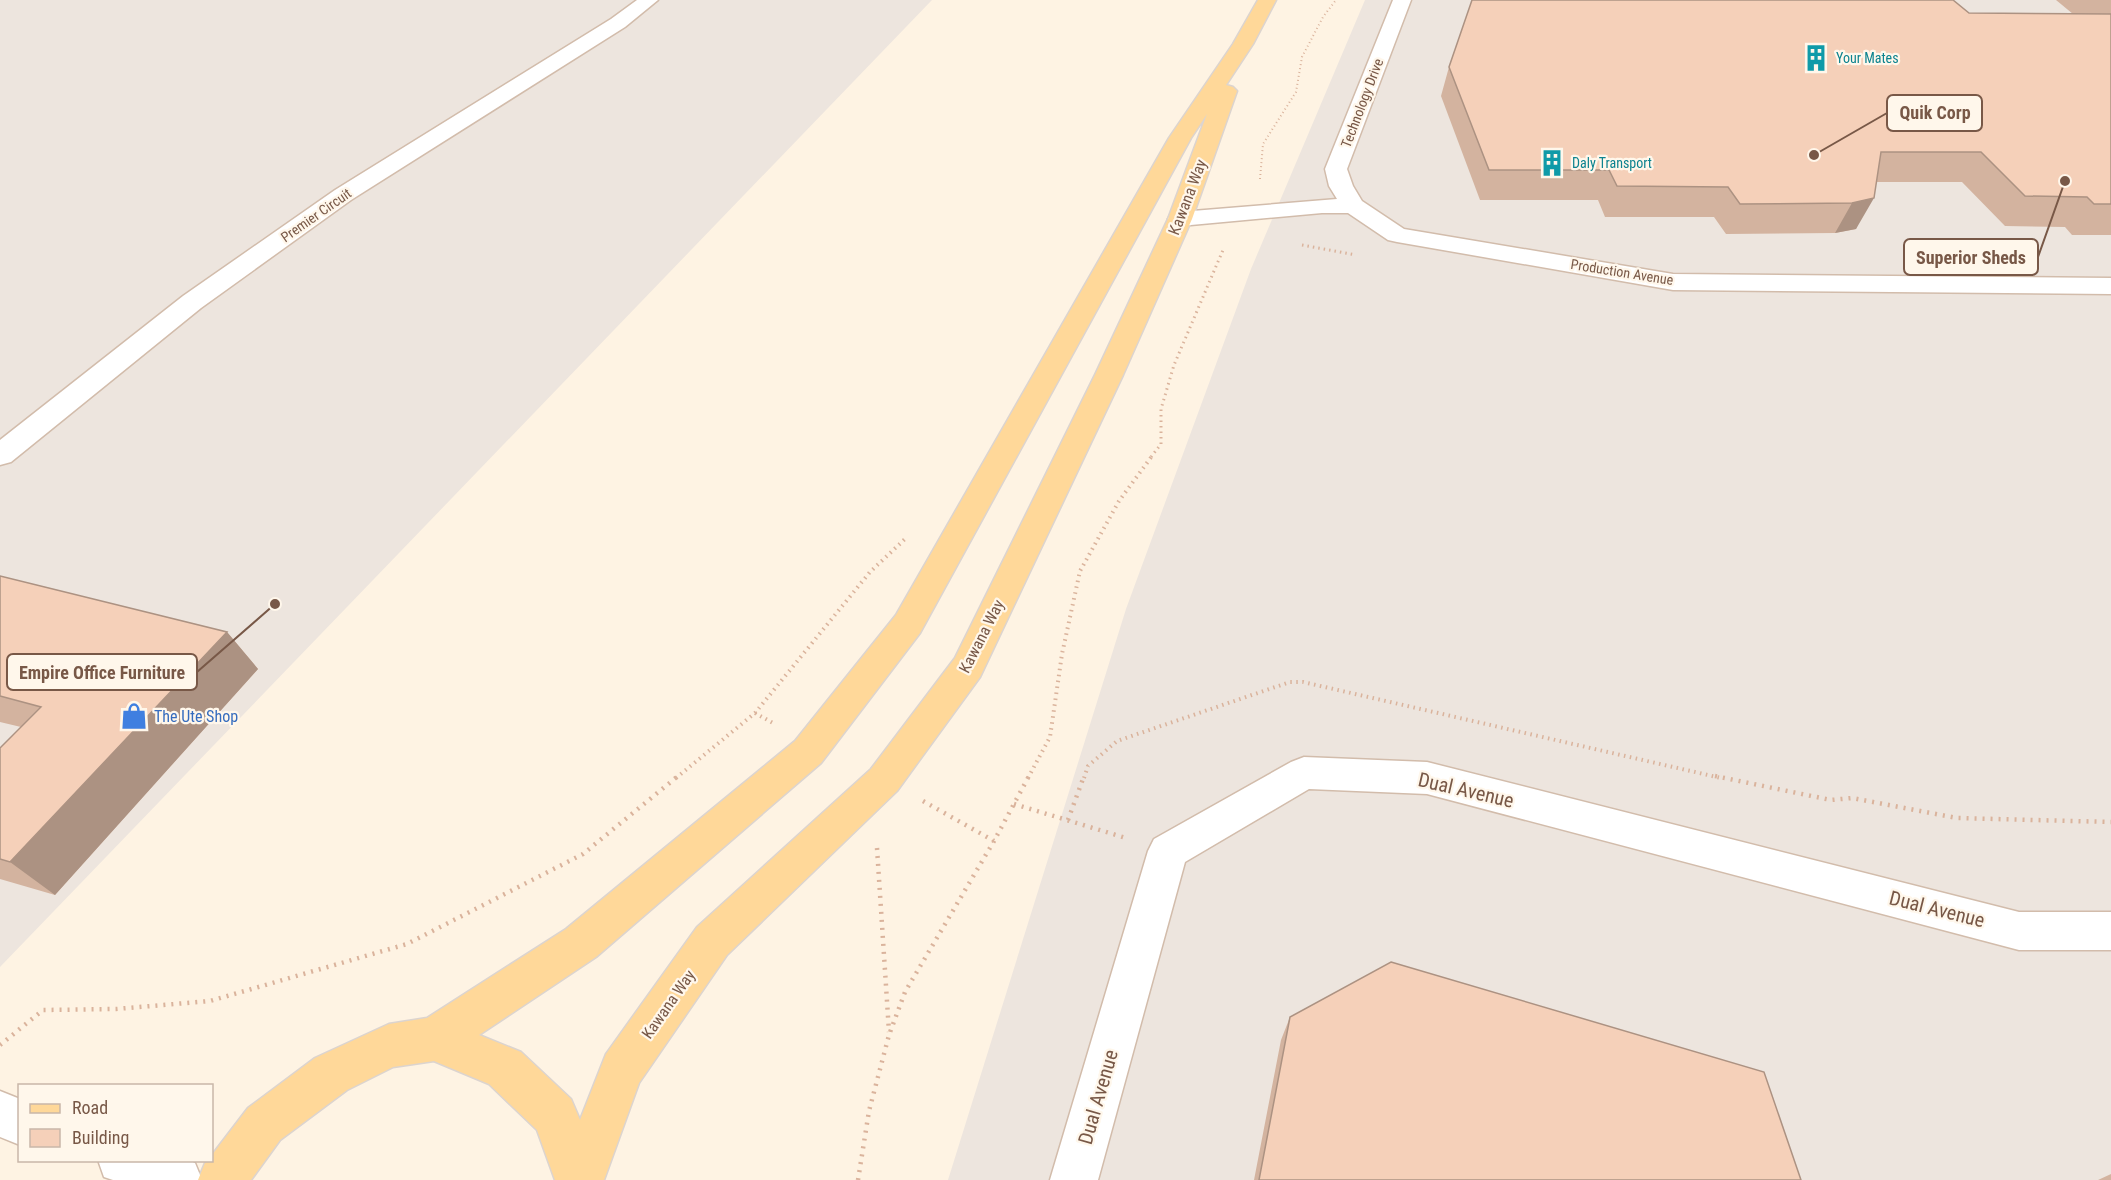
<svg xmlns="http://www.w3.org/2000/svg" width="2111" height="1180" viewBox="0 0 2111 1180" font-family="'Roboto Condensed',sans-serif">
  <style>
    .industrial { fill: #ede5de }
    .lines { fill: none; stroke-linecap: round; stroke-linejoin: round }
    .minor-casing { stroke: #d2bcab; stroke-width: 3 }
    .major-casing { stroke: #dcd4cf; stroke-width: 3 }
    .path-far3 { stroke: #dab39c; stroke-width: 2; stroke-dasharray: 1 3; stroke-linecap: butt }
    .path-far2 { stroke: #dab39c; stroke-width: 3; stroke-dasharray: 1.5 4; stroke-linecap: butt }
    .path-far1 { stroke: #dab39c; stroke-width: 4; stroke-dasharray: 1.5 4.5; stroke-linecap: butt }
    .path { stroke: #dab39c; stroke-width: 4.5; stroke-dasharray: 2 6; stroke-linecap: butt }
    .minor { fill: #fff; fill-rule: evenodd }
    .major { fill: #ffd899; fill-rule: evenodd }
    .wall { fill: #d3b39f }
    .shaded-wall { fill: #ac9282 }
    .building { fill: #f5d0b9; stroke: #ac9282; stroke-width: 1.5 }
    .labels { text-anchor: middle; stroke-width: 4.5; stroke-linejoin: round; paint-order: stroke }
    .far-culture-label { font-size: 14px; fill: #0d838f; stroke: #fff7eb; text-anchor: start }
    .far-street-label { font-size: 14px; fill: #785847; stroke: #fff7eb }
    .street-label { font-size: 16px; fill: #785847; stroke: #fff7eb }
    .shop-label { font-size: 16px; fill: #366cbe; stroke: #fff7eb; text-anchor: start }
    .near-street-label { font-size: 20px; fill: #785847; stroke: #fff7eb }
    .leader { fill: none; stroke: #785847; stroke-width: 2 }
    .callout-dot { fill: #785847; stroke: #fff7eb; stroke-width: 2 }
    .callout { fill: #fff7eb; stroke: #785847; stroke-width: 2 }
    .callout-label { font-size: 18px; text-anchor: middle; font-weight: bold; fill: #785847 }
  </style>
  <rect width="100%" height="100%" fill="#fef3e3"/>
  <path class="industrial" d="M 0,0 L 932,0 L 0,967 Z
    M 1365,0 L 2111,0 L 2111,1180 L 948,1180 L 1126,609 L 1251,269 Z"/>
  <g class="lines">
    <defs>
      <path id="minor" d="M 637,0 L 658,0 L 625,27 L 351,200 L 201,308 L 11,462 L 0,465 L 0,440 L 183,296 L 335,190 L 611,19 Z
        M 1393,0 L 1411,0 L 1347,169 L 1353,186 L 1362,201 L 1404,229 L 1673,274 L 2111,278 L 2111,294 L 1673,290 L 1397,242 L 1388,240 L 1348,213 L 1322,213 L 1180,226 L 1171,224 L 1168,219 L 1171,214 L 1180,212 L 1337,199 L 1329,186 L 1325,169 Z
        M 1304,757 L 1427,762 L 2019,912 L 2111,912 L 2111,950 L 2019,950 L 1427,794 L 1309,789 L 1185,862 L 1098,1180 L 1050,1180 L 1148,851 L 1154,839 L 1291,762 Z
        M 0,1091 L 20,1099 L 20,1145 L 0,1137 Z
        M 98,1160 L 188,1160 L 195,1163 L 202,1180 L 113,1180 L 104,1177 Z"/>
      <path id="major" d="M 1258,0 L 1276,0 L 1253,44 L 1226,85 L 1233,87 L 1237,91 L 1192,219 L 1123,375 L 980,677 L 897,791 L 727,955 L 639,1083 L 604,1180 L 555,1180 L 537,1130 L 489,1084 L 434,1061 L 393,1067 L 347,1090 L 280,1140 L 251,1180 L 198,1180 L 205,1163 L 212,1160 L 212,1155 L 248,1108 L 315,1058 L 389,1024 L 427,1018 L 566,929 L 795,741 L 896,615 L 1169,138 L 1233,44 ZM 1207,114 L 1168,219 L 1095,375 L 955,658 L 871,769 L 697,927 L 606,1054 L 580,1120 L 571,1099 L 521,1052 L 479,1035 L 596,957 L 821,763 L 920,633 L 1191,138 Z"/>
    </defs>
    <use href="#minor" class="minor-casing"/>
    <use href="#major" class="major-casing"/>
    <path class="path-far3" d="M 1260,179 L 1263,144 L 1296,92 L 1302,57 L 1323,17 L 1336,0"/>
    <path class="path-far2" d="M 1302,245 L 1356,255
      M 1151,457 L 1161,444 L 1161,409 L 1174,365 L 1223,250"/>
    <path class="path-far1" d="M 755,713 L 773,723
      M 676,778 L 755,713 L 870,572 L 906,538
      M 1028,778 L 1050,737 L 1062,654 L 1080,571 L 1119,501 L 1152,456
      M 1084,778 L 1088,766 L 1117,741 L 1290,682 L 1303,682 L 1721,778"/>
    <path class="path" d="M 1715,776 L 1831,800 L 1852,798 L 1957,818 L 2111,822
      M 923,801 L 994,841
      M 1014,804 L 1126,838
      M 1068,820 L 1084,776
      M 877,848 L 889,1032
      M 0,1045 L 43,1010 L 116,1009 L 210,1001 L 407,944 L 583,854 L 678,776
      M 858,1180 L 869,1111 L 889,1035 L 905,992 L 994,841 L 1029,776"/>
    <use href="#minor" class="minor"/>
    <use href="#major" class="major"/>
  </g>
  <path class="wall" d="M 2056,0 L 2111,0 L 2111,235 L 2072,235 L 2065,227 L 2005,226 L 1962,182 L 1876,182 L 1856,229 L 1835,233 L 1726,234 L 1714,217 L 1605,217 L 1598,200 L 1480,200 L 1441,96 L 1449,67 L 1969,13 L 2073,14 Z
    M 0,576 L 227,632 L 258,669 L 55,895 L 0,879 L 0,748 L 21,727 L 0,722 Z
    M 1290,1017 L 1801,1180 L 1254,1180 L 1281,1040 Z
    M 2111,1174 L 2111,1180 L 2098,1180 Z"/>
  <path class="shaded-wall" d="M 1874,198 L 1856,229 L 1835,233 L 1852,203 Z
    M 227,632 L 258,669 L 55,895 L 10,862 Z"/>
  <path class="building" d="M 1472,0 L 1953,0 L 1969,13 L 2111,14 L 2111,204 L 2094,204 L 2087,197 L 2025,196 L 1981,152 L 1881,152 L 1874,198 L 1852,203 L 1740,204 L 1728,187 L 1617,186 L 1609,170 L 1489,170 L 1449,67 Z
    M 0,576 L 227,632 L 10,862 L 0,859 L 0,748 L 41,707 L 0,696 Z
    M 1391,962 L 1764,1072 L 1801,1180 L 1259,1180 L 1290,1017 Z"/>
  <defs>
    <symbol id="building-bare" viewBox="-9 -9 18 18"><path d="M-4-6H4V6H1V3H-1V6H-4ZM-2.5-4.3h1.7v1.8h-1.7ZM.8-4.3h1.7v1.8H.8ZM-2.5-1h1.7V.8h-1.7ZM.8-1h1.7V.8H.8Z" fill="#0f9aa8" stroke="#fff7eb" stroke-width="2.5" paint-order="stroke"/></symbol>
    <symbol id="shop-bare" viewBox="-9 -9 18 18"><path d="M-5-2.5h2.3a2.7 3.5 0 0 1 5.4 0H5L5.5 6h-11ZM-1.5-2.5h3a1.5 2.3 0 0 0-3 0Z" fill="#3f7fe0" stroke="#fff7eb" stroke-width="2.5" paint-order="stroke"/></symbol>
  </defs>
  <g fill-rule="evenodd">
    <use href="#building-bare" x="1797" y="39" width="38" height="38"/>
    <use href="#building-bare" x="1533" y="144" width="38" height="38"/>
    <use href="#shop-bare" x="115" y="697" width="38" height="38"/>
  </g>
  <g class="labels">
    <g class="far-culture-label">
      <text x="1836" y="63">Your Mates</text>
      <text x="1572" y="168">Daly Transport</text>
    </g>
    <g class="far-street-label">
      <text transform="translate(1362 103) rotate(-69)" y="5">Technology Drive</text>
      <text transform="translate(316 215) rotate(-35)" y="5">Premier Circuit</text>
      <text transform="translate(1622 272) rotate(9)" y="5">Production Avenue</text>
    </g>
    <g class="street-label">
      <text transform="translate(1187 197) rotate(-69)" y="6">Kawana Way</text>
      <text transform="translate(981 636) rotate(-63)" y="6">Kawana Way</text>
      <text transform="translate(668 1004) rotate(-55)" y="6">Kawana Way</text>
    </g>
    <g class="shop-label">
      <text x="154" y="722">The Ute Shop</text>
    </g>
    <g class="near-street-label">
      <text transform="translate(1466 790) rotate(13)" y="7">Dual Avenue</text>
      <text transform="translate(1937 909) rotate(14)" y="7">Dual Avenue</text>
      <text transform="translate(1098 1097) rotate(-74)" y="7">Dual Avenue</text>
    </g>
  </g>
  <path class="leader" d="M1814 155L1887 113M2065 181L2038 257M275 604L197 672"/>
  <g class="callout-dot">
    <circle cx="1814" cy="155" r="6"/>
    <circle cx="2065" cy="181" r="6"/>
    <circle cx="275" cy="604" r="6"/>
  </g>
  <g class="callout">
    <rect x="1887" y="95" width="95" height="36" rx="6"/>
    <rect x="1904" y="239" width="134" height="36" rx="6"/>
    <rect x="7" y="654" width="190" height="36" rx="6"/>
  </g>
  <g class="callout-label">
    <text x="1935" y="119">Quik Corp</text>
    <text x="1971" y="264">Superior Sheds</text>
    <text x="102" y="679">Empire Office Furniture</text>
  </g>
  <rect x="18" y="1084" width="195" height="78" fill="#fff7eb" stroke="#c9b7a9" stroke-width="1.5"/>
  <rect x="30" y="1104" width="30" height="9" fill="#ffd899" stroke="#c9b7a9" stroke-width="1.5"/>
  <text x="72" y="1114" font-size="18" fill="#785847">Road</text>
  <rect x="30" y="1129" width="30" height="18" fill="#f5d0b9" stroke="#c9b7a9" stroke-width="1.5"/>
  <text x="72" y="1144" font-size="18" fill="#785847">Building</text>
</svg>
